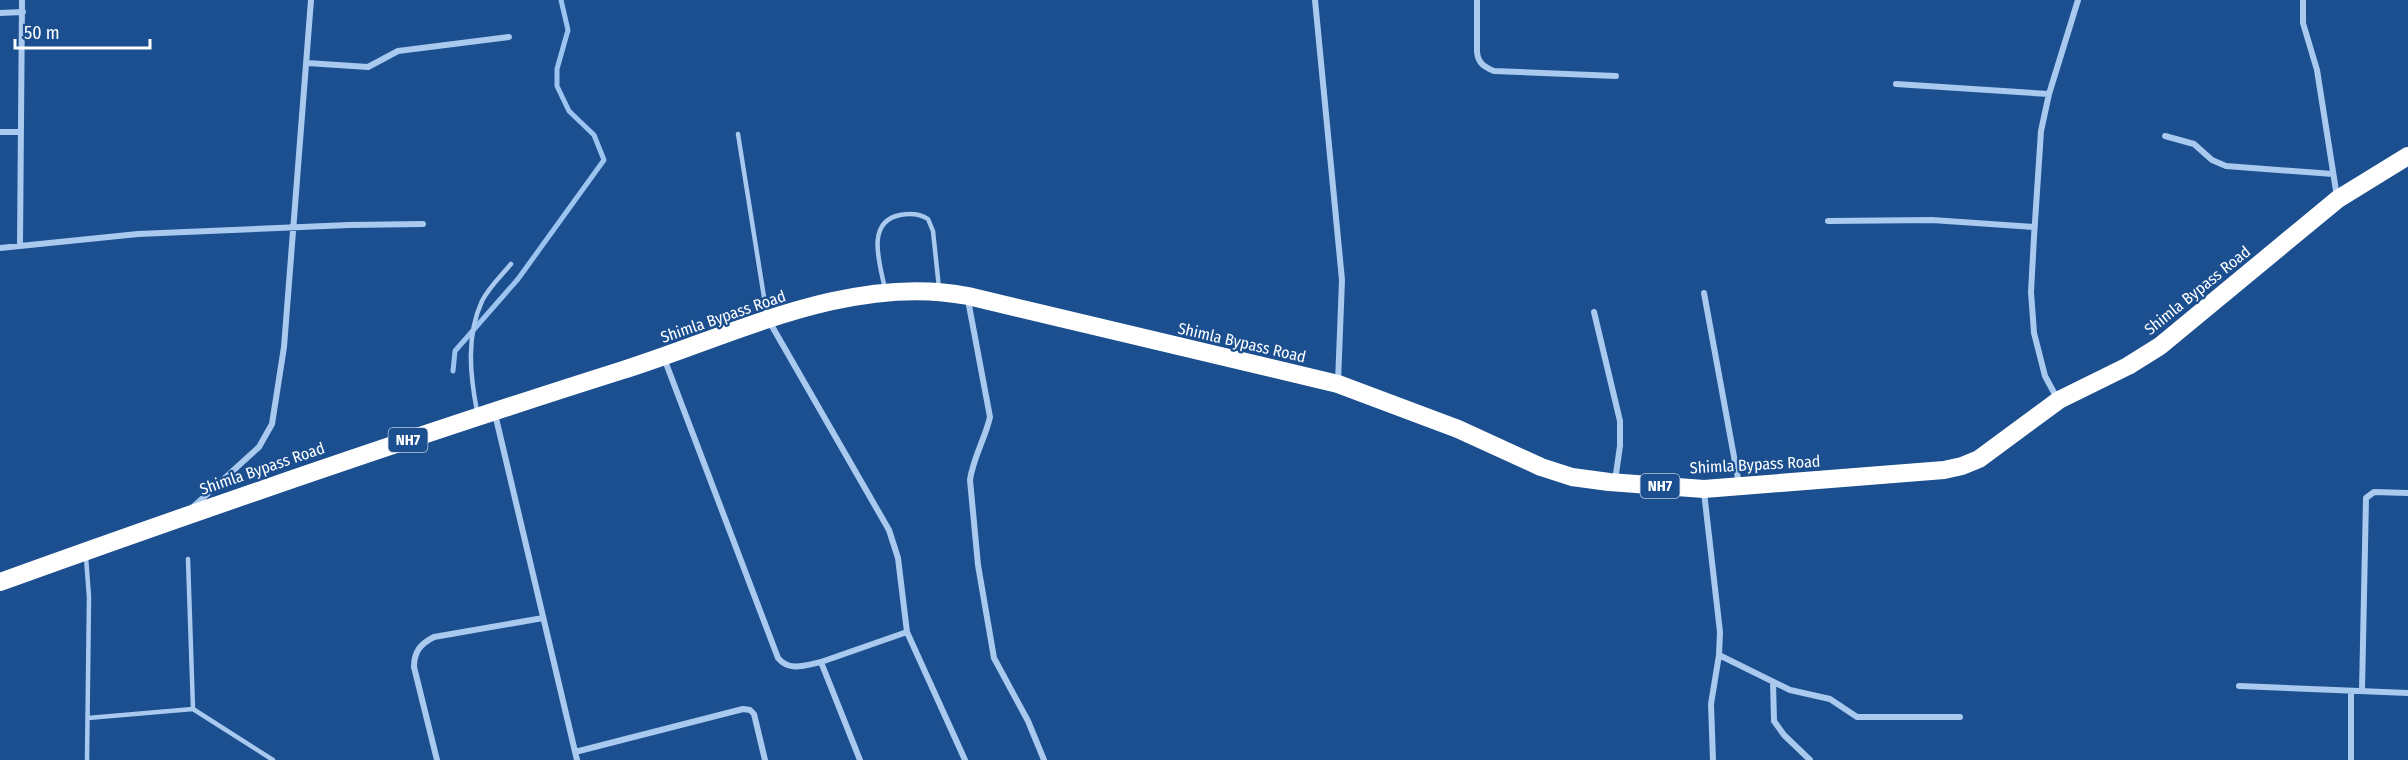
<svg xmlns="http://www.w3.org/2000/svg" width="2408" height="760" viewBox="0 0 2408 760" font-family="'Fira Sans Condensed',sans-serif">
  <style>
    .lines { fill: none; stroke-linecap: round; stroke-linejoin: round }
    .stream { stroke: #9cc4f0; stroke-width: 5 }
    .lane { stroke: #a9c9ee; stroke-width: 4.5 }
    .street { stroke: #a9c9ee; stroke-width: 6 }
    .highway { stroke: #fff; stroke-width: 18 }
    .labels { text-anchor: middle; stroke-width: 4.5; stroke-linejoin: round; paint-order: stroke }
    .shield { fill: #1b4f8f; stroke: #bbcadd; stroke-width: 1.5 }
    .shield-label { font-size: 15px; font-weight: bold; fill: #fff }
    .street-label { font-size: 16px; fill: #fff; stroke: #1b4f8f }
  </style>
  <rect width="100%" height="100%" fill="#1b4f8f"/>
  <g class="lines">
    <path class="stream" d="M 453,371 L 455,351 L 518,279 L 604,160 L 594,135 L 569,111 L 557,86 L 557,69 L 568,30 L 561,0"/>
    <path class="lane" d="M 738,134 L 767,316
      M 885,289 C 880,264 865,222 900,215 C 910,213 919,213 928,219 L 933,231 L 939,288
      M 477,411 C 470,375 466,336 482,301 C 489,287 501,276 511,264
      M 86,557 L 89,597 L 87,760
      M 193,709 L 273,760
      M 88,718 L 193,709 L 188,559"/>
    <path class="street" d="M 1315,0 L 1342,280 L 1338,382
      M 1477,0 L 1477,52 C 1478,63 1484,67 1494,71 L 1616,76
      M 2303,0 L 2303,23 L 2317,70 L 2337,197
      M 0,13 L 23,12
      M 307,63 L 368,67 L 398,51 L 509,37
      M 1896,84 L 2049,94
      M 0,132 L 20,132
      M 2165,136 L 2194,144 L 2212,160 L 2226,166 L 2333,174
      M 1828,221 L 1932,220 L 2034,227
      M 20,245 L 22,0
      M 0,248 L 138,234 L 349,225 L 423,224
      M 1704,293 L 1739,484
      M 968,300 L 990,417 C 985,439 973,458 970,480 L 978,565 L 994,658 L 1028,721 L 1044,760
      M 1594,312 L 1620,421 L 1620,446 L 1615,481
      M 769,321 L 889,530 L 898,558 L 907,632 L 965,760
      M 664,358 L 778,658 C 789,672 806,665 821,662 L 860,760
      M 2058,400 L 2045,376 L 2034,333 L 2031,292 L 2034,237 L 2041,131 L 2049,94 L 2078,0
      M 495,414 L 577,760
      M 1704,492 L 1720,632 L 1719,655 L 1711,704 L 1713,760
      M 193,507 L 259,447 L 272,424 L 284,347 L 311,0
      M 1719,655 L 1790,690 L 1830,699 L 1857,717 L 1960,717
      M 821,662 L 907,632
      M 1773,682 L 1774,721 L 1784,735 L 1810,760
      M 2239,686 L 2408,693
      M 2351,691 L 2351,760
      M 2362,691 L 2366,498 L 2374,492 L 2408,493
      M 575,752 L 743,709 L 750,710 L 754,714 L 765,760
      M 437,760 L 414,667 C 414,652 420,644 434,637 L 543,618"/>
    <path class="highway" d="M 0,582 C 206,508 414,436 623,370 C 731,336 851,273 968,296 L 1338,384 L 1458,429 L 1541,467 L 1572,477 L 1609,482 L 1704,489 L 1944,470 L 1962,466 L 1979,459 L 2059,400 L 2128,366 L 2160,346 L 2338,199 L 2408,156"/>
  </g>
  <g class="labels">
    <g class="shield">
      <rect x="388.5" y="428" width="39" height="24" rx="4.5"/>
      <rect x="1640.5" y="474" width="39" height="24" rx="4.5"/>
    </g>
    <g class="shield-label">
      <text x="408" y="445">NH7</text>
      <text x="1660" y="491">NH7</text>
    </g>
    <g class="street-label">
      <text transform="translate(2197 290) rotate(-39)" y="6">Shimla Bypass Road</text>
      <text transform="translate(723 316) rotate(-19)" y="6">Shimla Bypass Road</text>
      <text transform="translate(1242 342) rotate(13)" y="6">Shimla Bypass Road</text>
      <text transform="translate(1755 464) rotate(-3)" y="6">Shimla Bypass Road</text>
      <text transform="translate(262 468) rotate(-19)" y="6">Shimla Bypass Road</text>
    </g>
  </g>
  <path d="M15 39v9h135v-9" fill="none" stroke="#ffffff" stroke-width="3"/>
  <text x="24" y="39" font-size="18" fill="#ffffff" stroke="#1b4f8f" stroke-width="4.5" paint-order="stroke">50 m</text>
</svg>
